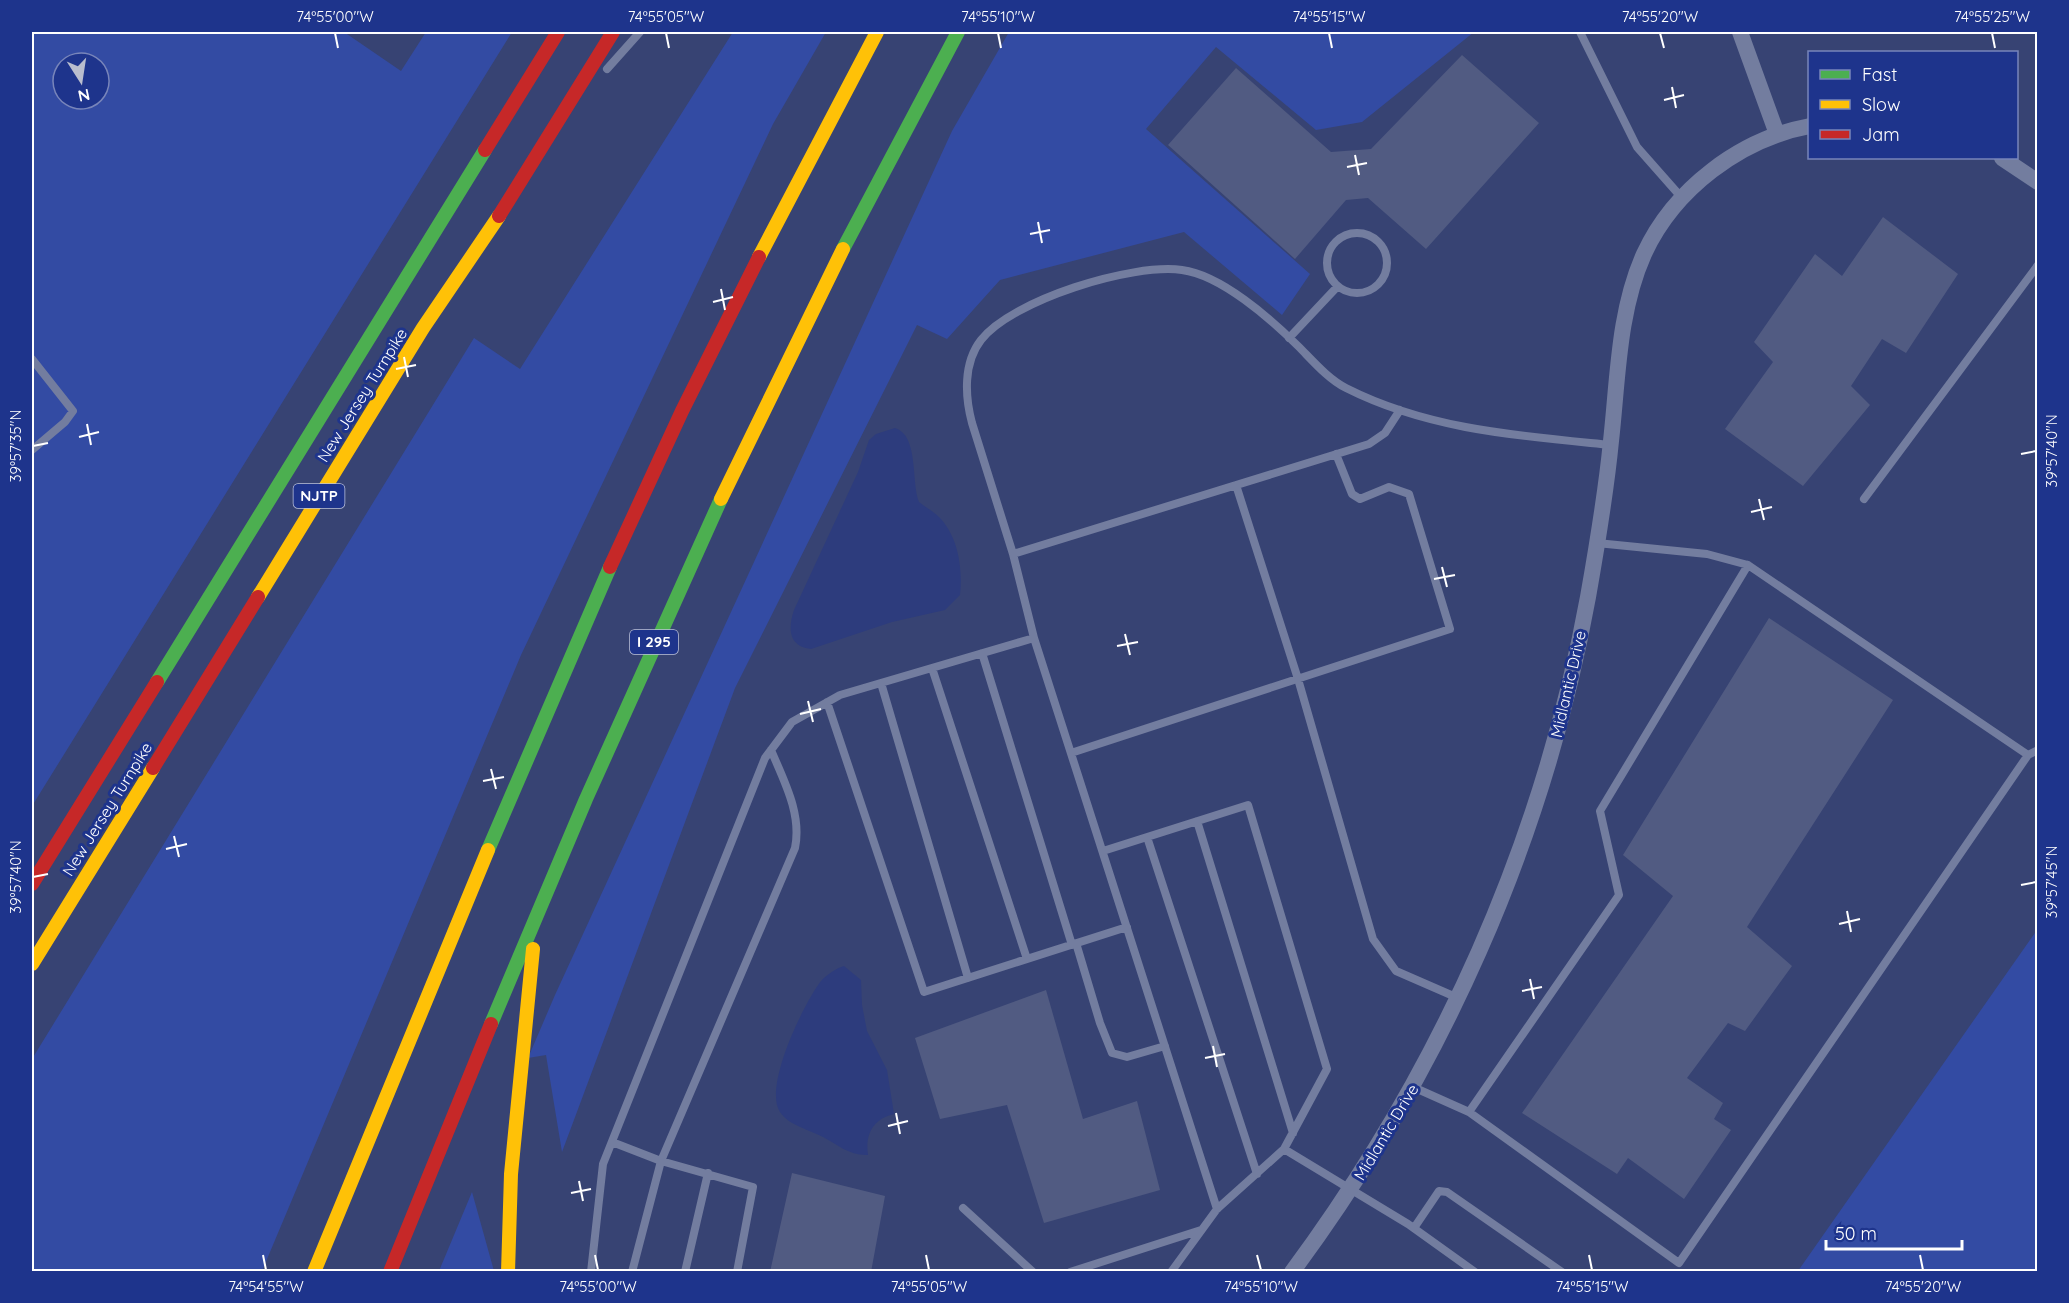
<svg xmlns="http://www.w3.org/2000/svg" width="2069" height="1303" viewBox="0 0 2069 1303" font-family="Quicksand,sans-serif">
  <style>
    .green { fill: #334ba3; fill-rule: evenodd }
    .water { fill: #2d3c7d }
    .building { fill: #515b82 }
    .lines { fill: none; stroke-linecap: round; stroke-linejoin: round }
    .lane { stroke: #737d9f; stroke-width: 8 }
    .street { stroke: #737d9f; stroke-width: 16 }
    .fast { stroke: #4caf50; stroke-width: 14 }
    .slow { stroke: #ffc107; stroke-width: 14 }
    .jam { stroke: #c62828; stroke-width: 14 }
    .ticks { fill: none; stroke: #fff; stroke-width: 2 }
    .labels { text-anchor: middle; stroke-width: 6; stroke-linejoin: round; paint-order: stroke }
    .shield { fill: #1e348c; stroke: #bcc2dc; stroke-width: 1.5 }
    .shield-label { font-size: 15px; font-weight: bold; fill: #fff }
    .street-label { font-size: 16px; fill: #fff; stroke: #1e348c }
    .neatline { fill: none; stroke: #fff; stroke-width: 2 }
    .ticks-label { font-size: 15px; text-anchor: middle; fill: #fff }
  </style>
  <rect width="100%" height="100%" fill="#374373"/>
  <path class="green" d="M 32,32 L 344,32 L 401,71 L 426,32 L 512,32 L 32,806 ZM 63,63 L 99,63 L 99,99 L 63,99 Z
    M 733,32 L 826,32 L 773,124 L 521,655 L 262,1271 L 32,1271 L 32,1059 L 474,338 L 520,369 Z
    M 1009,32 L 1474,32 L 1362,122 L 1316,130 L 1216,47 L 1146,129 L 1310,274 L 1282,315 L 1184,232 L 1000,280 L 947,339 L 917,325 L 735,688 L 562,1152 L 546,1055 L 528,1058 L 555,995 L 952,131 Z
    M 2037,930 L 2037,1271 L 1798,1271 Z
    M 472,1192 L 494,1271 L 439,1271 Z"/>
  <path class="water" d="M 895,428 C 919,435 911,483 919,502 C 925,507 933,511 939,517 C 958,536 963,568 960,595 L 945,610 L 892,622 L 811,649 C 788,646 788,628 794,610 L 858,472 L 869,440 L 876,434 Z
    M 844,966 L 861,980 L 862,1005 L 867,1031 L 887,1070 L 894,1114 C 873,1119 865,1134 868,1155 C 850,1156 838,1145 823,1137 C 810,1130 788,1125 780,1112 C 763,1087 804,1003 821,981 C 826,975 837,968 844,966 Z"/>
  <path class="building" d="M 1462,55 L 1539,123 L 1426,249 L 1368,198 L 1346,200 L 1295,259 L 1168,145 L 1236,68 L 1331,152 L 1371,149 Z
    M 1883,217 L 1958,274 L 1906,353 L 1882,339 L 1851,386 L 1870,405 L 1803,486 L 1725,429 L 1773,362 L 1754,342 L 1815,254 L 1842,276 Z
    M 1769,618 L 1893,700 L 1747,927 L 1792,966 L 1745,1031 L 1728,1023 L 1687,1078 L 1723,1103 L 1714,1119 L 1731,1130 L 1684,1199 L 1628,1158 L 1617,1174 L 1522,1113 L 1673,896 L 1623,855 Z
    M 1046,990 L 1083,1119 L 1137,1101 L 1160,1190 L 1044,1223 L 1007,1105 L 940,1119 L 915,1038 Z
    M 792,1173 L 885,1196 L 871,1272 L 770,1272 Z"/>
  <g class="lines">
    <path class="lane" d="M 1580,32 L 1637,147 L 1682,198
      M 607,69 L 640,32
      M1327 263a30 30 0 1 1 60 0a30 30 0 1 1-60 0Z
      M 1289,338 L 1337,287
      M 32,359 L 73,411 L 65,422 L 32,450
      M 1236,485 L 1298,679 L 1373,939 L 1396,971 L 1458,998
      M 1864,499 L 2038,265
      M 1597,543 L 1707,554 L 1748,565 L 2028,755 L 1679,1263 L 1469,1112 L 1619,895 L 1600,811 L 1748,565
      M 1013,554 L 1369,444 L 1385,433 L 1400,410
      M 982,653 L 1072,945
      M 932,668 L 1027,959
      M 881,683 L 968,978
      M 827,702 L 924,992 L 1127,927
      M 1071,753 L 1450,629 L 1409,494 L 1389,487 L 1360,499 L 1352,494 L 1336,454
      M 2028,755 L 2038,750
      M 1197,821 L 1293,1133
      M 1147,837 L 1257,1174
      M 1103,851 L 1248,805 L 1327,1069 L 1284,1149
      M 1076,943 L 1100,1023 L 1112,1053 L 1127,1057 L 1165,1046
      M 1413,1087 L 1469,1112
      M 612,1142 L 661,1161 L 753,1187 L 737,1272
      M 963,1208 L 1033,1272
      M 1217,1209 L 1034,638 L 1013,554 L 972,423 C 965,397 963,363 981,340 C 1012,300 1132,263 1182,270 C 1221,275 1271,319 1298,346 C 1312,360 1328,379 1346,388 C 1429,430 1520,436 1611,445
      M 1414,1228 L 1439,1191 L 1447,1192 L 1562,1272
      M 591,1272 L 603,1164 L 765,758 L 792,722 L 840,695 L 1034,638
      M 632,1272 L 661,1161 L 795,848 C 802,814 784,781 771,750
      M 685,1272 L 708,1173
      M 1070,1272 L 1201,1230
      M 1171,1272 L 1217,1209 L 1284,1149 L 1408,1224 L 1475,1272"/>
    <path class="street" d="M 1740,32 L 1777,134
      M 2002,158 L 2038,182
      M 1292,1272 C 1441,1071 1543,843 1588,597 C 1597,546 1606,493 1611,441 C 1618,379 1618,312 1644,254 C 1674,189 1740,139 1810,126"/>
    <path class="fast" d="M 843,249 L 958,32
      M 157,682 L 485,150
      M 488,850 L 610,567
      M 491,1024 L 586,799 L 721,499"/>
    <path class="slow" d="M 759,257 L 877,32
      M 721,499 L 843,249
      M 258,597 L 423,328 L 499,216
      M 32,964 L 153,768
      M 314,1272 L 488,850
      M 508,1272 L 511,1174 L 533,949"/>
    <path class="jam" d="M 485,150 L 558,32
      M 499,216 L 613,32
      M 610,567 L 682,411 L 759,257
      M 153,768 L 258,597
      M 32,884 L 157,682
      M 390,1272 L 491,1024"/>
  </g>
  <path class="ticks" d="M 335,33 L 338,48M 666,33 L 669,48M 998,33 L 1001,48M 1329,33 L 1332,48M 1660,33 L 1664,48M 1992,33 L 1995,48M 1672,87 L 1676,108M 1664,100 L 1684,95M 1355,155 L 1359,175M 1347,167 L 1367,163M 1038,222 L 1042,243M 1030,234 L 1050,230M 721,289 L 725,310M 713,302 L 733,297M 404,357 L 408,377M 396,369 L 416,365M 87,424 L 91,445M 79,437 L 99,432M 33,446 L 48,443M 2021,454 L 2036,451M 1759,499 L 1764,520M 1751,512 L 1772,507M 1442,567 L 1447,587M 1434,579 L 1455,575M 1125,634 L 1130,655M 1117,646 L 1138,642M 808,701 L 813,722M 800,714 L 821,709M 491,769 L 496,789M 483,781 L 504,777M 174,836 L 179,857M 166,849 L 187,844M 33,877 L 48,874M 2021,885 L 2036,882M 1847,911 L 1851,932M 1839,924 L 1860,919M 1530,979 L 1534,999M 1522,991 L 1542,987M 1213,1046 L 1217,1067M 1205,1058 L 1225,1054M 896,1113 L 900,1134M 888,1126 L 908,1121M 579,1181 L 583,1201M 571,1193 L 591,1189M 263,1255 L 266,1270M 595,1255 L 598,1270M 926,1255 L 929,1270M 1257,1255 L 1261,1270M 1589,1255 L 1592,1270M 1920,1255 L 1923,1270"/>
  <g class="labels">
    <g class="shield">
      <rect x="293.5" y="484" width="51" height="24" rx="4.5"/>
      <rect x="630" y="630" width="48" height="24" rx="4.5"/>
    </g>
    <g class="shield-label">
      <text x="319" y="501">NJTP</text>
      <text x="654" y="647">I 295</text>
    </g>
    <g class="street-label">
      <text transform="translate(362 395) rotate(-58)" y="6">New Jersey Turnpike</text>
      <text transform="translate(1568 684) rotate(-77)" y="6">Midlantic Drive</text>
      <text transform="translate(107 809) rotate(-58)" y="6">New Jersey Turnpike</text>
      <text transform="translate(1386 1132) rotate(-59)" y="6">Midlantic Drive</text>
    </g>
  </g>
  <rect width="2069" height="1303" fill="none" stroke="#1e348c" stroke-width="66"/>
  <rect x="1808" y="51" width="210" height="108" fill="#1e348c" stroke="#7885ba" stroke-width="1.5"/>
  <rect x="1820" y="70" width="30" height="9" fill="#4caf50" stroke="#7885ba" stroke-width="1.5"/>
  <text x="1862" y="81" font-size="18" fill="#ffffff">Fast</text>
  <rect x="1820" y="100" width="30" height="9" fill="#ffc107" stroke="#7885ba" stroke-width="1.5"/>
  <text x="1862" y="111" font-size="18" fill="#ffffff">Slow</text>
  <rect x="1820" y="130" width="30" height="9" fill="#c62828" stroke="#7885ba" stroke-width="1.5"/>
  <text x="1862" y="141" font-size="18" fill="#ffffff">Jam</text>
  <g transform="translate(81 81) rotate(168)"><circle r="28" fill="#1e348c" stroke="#7885ba" stroke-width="1.5"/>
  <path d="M0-4.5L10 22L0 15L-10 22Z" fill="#b9bdce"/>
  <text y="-9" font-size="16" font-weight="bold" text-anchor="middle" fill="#ffffff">N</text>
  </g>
  <path d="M1826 1240v9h136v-9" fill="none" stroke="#ffffff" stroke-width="3"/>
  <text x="1835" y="1240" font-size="18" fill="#ffffff" stroke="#1e348c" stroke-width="4.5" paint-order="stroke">50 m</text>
  <rect x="33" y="33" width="2003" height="1237" class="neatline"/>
  <g class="ticks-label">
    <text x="335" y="22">74°55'00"W</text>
    <text x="666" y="22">74°55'05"W</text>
    <text x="998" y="22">74°55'10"W</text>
    <text x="1329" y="22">74°55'15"W</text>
    <text x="1660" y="22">74°55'20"W</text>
    <text x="1992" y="22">74°55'25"W</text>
    <text transform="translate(16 446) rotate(-90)" y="5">39°57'35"N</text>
    <text transform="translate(2052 451) rotate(-90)" y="5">39°57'40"N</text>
    <text transform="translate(16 877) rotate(-90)" y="5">39°57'40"N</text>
    <text transform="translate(2052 882) rotate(-90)" y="5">39°57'45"N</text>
    <text x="266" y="1292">74°54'55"W</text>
    <text x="598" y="1292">74°55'00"W</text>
    <text x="929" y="1292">74°55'05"W</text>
    <text x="1261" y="1292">74°55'10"W</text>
    <text x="1592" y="1292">74°55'15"W</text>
    <text x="1923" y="1292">74°55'20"W</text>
  </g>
</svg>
